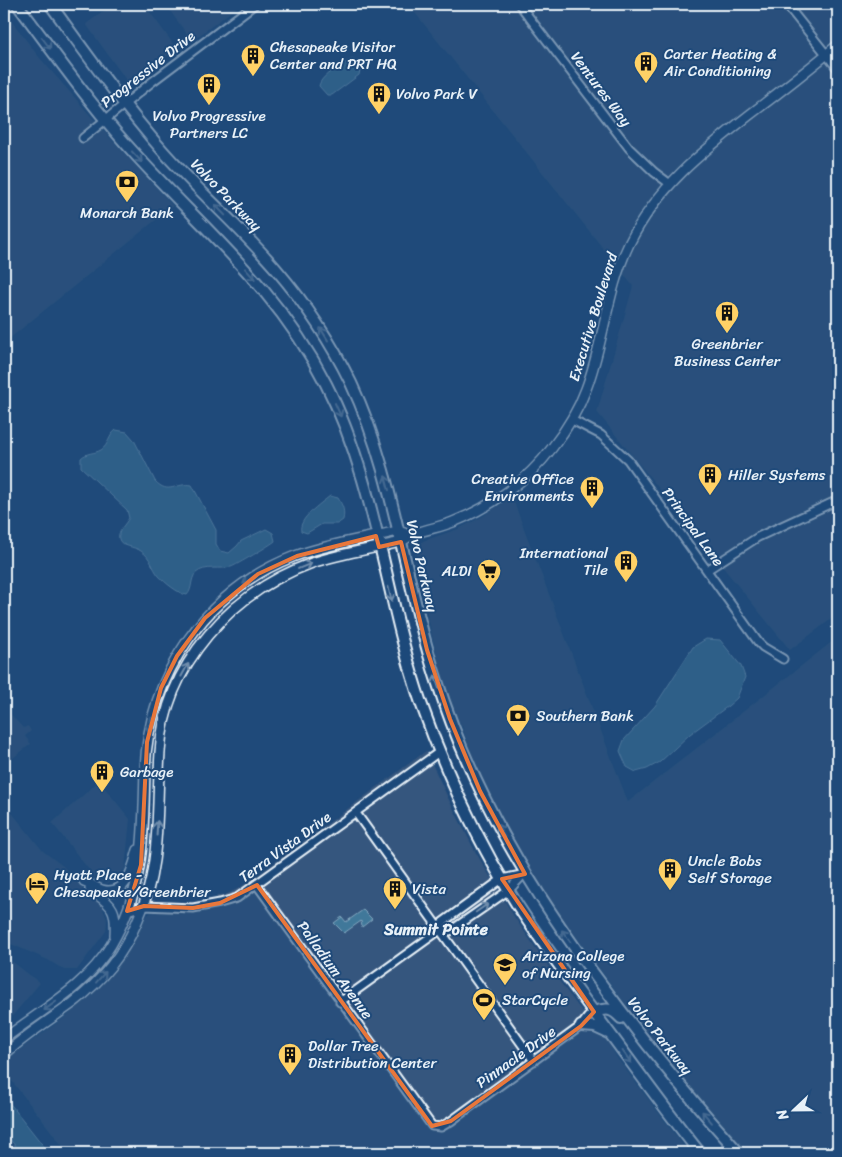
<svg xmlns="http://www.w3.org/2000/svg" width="842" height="1157" viewBox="0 0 842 1157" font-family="Sriracha,sans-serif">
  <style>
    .built { fill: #35567e }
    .water { fill: #40789a; stroke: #83a8c0 }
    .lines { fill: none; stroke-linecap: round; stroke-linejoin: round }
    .minor-casing { stroke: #e8f1f8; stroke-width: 11 }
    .tertiary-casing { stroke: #e8f1f8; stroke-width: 12 }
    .secondary-casing { stroke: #e8f1f8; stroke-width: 14 }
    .minor { stroke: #1f4a7a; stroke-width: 7 }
    .tertiary { stroke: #1f4a7a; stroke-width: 9 }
    .secondary { stroke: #1f4a7a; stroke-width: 10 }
    .oneway { stroke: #6f8dac }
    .marked { fill: none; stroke: #e8773b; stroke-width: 4; stroke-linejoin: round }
    .labels { text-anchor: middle; stroke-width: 4; stroke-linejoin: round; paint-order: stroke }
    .poi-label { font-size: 15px; fill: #e8f1f8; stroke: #1f4a7a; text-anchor: start }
    .street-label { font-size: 15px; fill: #e8f1f8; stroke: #1f4a7a }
    .neighbourhood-label { font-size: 16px; font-weight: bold; fill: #e8f1f8; stroke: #1f4a7a }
  </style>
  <rect width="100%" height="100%" fill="#1f4a7a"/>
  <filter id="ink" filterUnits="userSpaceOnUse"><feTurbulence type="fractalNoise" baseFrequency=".02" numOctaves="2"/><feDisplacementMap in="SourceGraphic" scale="10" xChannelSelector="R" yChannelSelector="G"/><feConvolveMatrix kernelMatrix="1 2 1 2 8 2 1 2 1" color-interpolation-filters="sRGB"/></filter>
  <g filter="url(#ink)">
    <path class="built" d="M 113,4 L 144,4 L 177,49 L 129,84 L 86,24 Z
      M 165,4 L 241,4 L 192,41 Z
      M 408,4 L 838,4 L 838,614 L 790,650 L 597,412 L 633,286 Z
      M 4,11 L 39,57 L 111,139 L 173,206 L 4,343 Z
      M 512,497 L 628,802 L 838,637 L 838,1153 L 747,1153 L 683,1082 L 533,878 L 510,840 L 478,774 L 462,726 L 450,707 L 445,692 L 414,557 L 417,548 L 423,541 L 458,529 L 480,518 Z
      M 4,695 L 9,700 L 4,705 L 13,717 L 23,728 L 28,726 L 31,731 L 25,736 L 31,744 L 4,765 Z
      M 426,751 L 450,802 L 475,851 L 515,918 L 544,960 L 577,1005 L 604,1035 L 617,1058 L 689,1153 L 68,1153 L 4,1071 L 4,1061 L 68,1015 L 97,986 L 138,929 L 144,918 L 150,913 L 162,911 L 188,912 L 224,908 L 216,896 L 225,895 L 243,886 Z
      M 99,781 L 130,819 L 125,869 L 108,883 L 97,880 L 52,823 Z
      M 4,803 L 43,851 L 63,866 L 85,891 L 105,902 L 103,909 L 107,919 L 106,931 L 77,970 L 64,970 L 48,960 L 4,941 Z
      M 4,955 L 40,983 L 4,1026 Z"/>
    <path class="water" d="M 351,60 L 354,60 L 360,70 L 359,75 L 332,95 L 327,95 L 319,86 C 321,75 341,65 351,60 Z
      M 116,430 L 127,432 L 134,440 L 155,481 C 169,496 176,482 192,485 L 216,530 L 216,544 L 220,551 L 229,553 L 237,546 L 241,541 L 266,529 L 273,533 L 275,541 C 272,544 235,566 231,567 C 220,570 205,565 196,573 C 190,579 193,589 187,595 C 179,594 164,582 159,576 C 152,568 151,557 141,551 C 134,546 121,547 119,539 C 117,531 125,525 129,518 L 127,510 L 81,467 L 81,458 C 87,452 94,454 101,450 C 109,445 108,436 116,430 Z
      M 330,496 L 338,498 C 343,506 345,511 343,520 L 337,524 L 322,524 L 307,533 L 301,531 C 298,519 320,504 330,496 Z
      M 706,639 L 720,640 L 741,666 L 745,677 L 737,698 L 728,706 L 690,734 L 660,762 L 647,769 L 636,772 L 627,767 L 620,751 L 624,740 L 655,706 L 693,647 Z
      M 363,910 L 372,919 L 362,927 L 361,921 L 344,933 L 334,923 L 342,917 L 346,922 Z
      M 4,1096 L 49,1153 L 21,1153 L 4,1132 Z"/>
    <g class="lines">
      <defs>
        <path id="minor" d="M 519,4 L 629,148 L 654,172 L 670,184
          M 786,4 L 838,69
          M 83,138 L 153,81 L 255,4
          M 572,420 L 601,435 L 628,460 L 758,642 L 763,647 L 783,659
          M 707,570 L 758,537 L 838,500
          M 356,813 L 534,1061
          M 257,885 L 432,1126 L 441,1127 L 451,1121 L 581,1026 L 588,1017 L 594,1012
          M 127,911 L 144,906 L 193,908 L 220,903 L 237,898 L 439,752
          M 440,930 L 450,931 L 509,890 L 523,875
          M 340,1002 L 440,930 L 443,922 L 502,879 L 525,874"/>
        <path id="tertiary" d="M 84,881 C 90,883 95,888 102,890 C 127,897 133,868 138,850
          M 90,889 C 110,905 117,905 115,935
          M 4,1039 C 41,1010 86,987 111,945 C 146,885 143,835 145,769 C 149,674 206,590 295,556 C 328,544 364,539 398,531 L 404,533
          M 4,1055 C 25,1035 50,1020 73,1003 C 100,982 123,955 136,924 C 162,868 156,812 160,752 C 165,664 232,592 312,563 C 341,553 372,549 401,542 C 415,530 436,529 453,522 C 491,507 527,481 552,448 C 566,430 578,411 586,389 C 604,342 607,290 629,244 C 658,186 702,152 752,113 C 781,91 810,68 838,45"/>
        <path id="secondary" d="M 17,4 C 55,54 92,107 135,154 C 204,230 278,289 326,384 C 377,484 385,598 421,703 C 446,774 478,842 518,906 C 548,952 581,995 614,1039 C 642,1077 670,1116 700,1153
          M 50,4 C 86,53 122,104 162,150 C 198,191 240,227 276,269 C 305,303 331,342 351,383 C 395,476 404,581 436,678 C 473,795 532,892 605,989 C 647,1046 692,1101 739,1153
          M 594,1012 C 607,1008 612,1008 621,1018
          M 581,1026 L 595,1027 L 608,1033"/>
      </defs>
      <use href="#minor" class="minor-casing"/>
      <use href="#tertiary" class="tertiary-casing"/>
      <use href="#secondary" class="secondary-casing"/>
      <use href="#minor" class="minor"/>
      <use href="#tertiary" class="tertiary"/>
      <use href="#secondary" class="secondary"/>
    </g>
    <defs><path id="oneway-shaft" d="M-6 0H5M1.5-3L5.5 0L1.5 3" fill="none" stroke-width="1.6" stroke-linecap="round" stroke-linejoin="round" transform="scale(1.25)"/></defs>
    <g class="oneway">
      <use href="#oneway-shaft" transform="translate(46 43) rotate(53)"/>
      <use href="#oneway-shaft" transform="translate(137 157) rotate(47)"/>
      <use href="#oneway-shaft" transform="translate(220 210) rotate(-134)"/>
      <use href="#oneway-shaft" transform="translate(250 274) rotate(48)"/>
      <use href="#oneway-shaft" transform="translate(324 334) rotate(-122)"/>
      <use href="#oneway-shaft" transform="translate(338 410) rotate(66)"/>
      <use href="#oneway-shaft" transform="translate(387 483) rotate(-105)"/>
      <use href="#oneway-shaft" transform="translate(305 566) rotate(-23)"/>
      <use href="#oneway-shaft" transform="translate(249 580) rotate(147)"/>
      <use href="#oneway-shaft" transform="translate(390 594) rotate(76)"/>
      <use href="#oneway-shaft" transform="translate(185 670) rotate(-61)"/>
      <use href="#oneway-shaft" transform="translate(437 682) rotate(-108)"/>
      <use href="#oneway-shaft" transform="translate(150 725) rotate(101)"/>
      <use href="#oneway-shaft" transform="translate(157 828) rotate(-87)"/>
      <use href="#oneway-shaft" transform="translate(501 831) rotate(-118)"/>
      <use href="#oneway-shaft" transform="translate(482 908) rotate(-35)"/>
      <use href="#oneway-shaft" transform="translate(566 936) rotate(-126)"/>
      <use href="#oneway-shaft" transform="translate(101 977) rotate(-48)"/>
      <use href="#oneway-shaft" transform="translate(50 1006) rotate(144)"/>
      <use href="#oneway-shaft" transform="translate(627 1057) rotate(54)"/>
      <use href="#oneway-shaft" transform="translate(707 1117) rotate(-131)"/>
    </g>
  </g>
  <path d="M0 0H842V1157H0ZM 376,536 L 379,547 L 401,542 L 427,650 L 450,719 L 480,791 L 525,874 L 502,879 L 594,1012 L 581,1026 L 451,1121 L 432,1126 L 257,885 L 220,903 L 193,908 L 144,906 L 127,911 L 141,865 L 147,742 L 161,688 L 177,656 L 205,618 L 258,574 L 297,556 Z" fill="#1f4a7a" fill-opacity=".55" fill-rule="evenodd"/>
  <path class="marked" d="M 376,536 L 379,547 L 401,542 L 427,650 L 450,719 L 480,791 L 525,874 L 502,879 L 594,1012 L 581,1026 L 451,1121 L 432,1126 L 257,885 L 220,903 L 193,908 L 144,906 L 127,911 L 141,865 L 147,742 L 161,688 L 177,656 L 205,618 L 258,574 L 297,556 Z"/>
  <defs>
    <symbol id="building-pin" viewBox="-11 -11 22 30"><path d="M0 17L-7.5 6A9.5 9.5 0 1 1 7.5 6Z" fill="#ffd166" stroke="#1f4a7a"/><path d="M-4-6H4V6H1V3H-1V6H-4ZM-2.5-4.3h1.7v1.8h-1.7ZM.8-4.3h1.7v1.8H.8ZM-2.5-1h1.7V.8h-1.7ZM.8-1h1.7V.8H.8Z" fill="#111"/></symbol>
    <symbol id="bank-pin" viewBox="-11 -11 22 30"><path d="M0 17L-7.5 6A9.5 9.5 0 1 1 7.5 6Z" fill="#ffd166" stroke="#1f4a7a"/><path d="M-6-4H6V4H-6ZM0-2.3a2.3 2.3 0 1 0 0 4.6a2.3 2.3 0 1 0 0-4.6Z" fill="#111"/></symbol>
    <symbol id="supermarket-pin" viewBox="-11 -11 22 30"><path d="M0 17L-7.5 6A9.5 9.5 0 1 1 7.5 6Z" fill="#ffd166" stroke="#1f4a7a"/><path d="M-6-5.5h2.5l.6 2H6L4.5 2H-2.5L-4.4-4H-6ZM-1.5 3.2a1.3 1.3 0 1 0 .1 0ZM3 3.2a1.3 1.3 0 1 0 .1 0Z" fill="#111"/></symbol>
    <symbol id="hotel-pin" viewBox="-11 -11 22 30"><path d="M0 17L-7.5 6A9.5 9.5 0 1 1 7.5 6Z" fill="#ffd166" stroke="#1f4a7a"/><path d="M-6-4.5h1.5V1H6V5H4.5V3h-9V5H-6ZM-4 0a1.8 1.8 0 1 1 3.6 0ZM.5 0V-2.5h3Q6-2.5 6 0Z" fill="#111"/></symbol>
    <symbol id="university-pin" viewBox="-11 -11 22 30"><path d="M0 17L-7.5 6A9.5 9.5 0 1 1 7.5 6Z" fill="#ffd166" stroke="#1f4a7a"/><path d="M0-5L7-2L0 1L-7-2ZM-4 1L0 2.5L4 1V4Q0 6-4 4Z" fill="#111"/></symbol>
    <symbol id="stadium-pin" viewBox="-11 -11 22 30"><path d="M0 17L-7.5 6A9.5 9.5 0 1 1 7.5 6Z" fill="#ffd166" stroke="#1f4a7a"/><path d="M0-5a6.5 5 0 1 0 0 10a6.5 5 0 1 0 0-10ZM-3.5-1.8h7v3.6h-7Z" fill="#111"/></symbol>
  </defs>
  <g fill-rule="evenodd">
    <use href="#building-pin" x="239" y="42" width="28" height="38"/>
    <use href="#building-pin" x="632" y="49" width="28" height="38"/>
    <use href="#building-pin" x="195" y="71" width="28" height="38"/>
    <use href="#building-pin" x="365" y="80" width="28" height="38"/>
    <use href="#bank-pin" x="113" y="168" width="28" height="38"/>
    <use href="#building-pin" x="713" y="299" width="28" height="38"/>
    <use href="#building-pin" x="696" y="461" width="28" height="38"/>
    <use href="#building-pin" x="578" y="474" width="28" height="38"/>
    <use href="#building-pin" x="612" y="548" width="28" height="38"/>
    <use href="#supermarket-pin" x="475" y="557" width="28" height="38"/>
    <use href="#bank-pin" x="504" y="702" width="28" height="38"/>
    <use href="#building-pin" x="88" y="758" width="28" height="38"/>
    <use href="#building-pin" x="656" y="856" width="28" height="38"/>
    <use href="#hotel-pin" x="23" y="870" width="28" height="38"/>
    <use href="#building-pin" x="381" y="875" width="28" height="38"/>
    <use href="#university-pin" x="491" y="951" width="28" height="38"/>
    <use href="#stadium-pin" x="470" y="986" width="28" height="38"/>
    <use href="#building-pin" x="276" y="1041" width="28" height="38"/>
  </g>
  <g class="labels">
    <g class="poi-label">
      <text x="270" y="52">Chesapeake Visitor<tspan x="270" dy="17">Center and PRT HQ</tspan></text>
      <text x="664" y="59">Carter Heating &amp;<tspan x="664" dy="17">Air Conditioning</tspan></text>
      <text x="396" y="99">Volvo Park V</text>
      <text x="209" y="121" text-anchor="middle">Volvo Progressive<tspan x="209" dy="17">Partners LC</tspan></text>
      <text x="127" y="218" text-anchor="middle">Monarch Bank</text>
      <text x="727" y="349" text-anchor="middle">Greenbrier<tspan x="727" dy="17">Business Center</tspan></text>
      <text x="728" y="480">Hiller Systems</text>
      <text x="574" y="484" text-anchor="end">Creative Office<tspan x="574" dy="17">Environments</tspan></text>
      <text x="608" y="558" text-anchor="end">International<tspan x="608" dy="17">Tile</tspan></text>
      <text x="472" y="576" text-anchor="end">ALDI</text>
      <text x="536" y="721">Southern Bank</text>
      <text x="120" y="777">Garbage</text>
      <text x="688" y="866">Uncle Bobs<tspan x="688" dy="17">Self Storage</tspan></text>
      <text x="54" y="880">Hyatt Place -<tspan x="54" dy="17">Chesapeake/Greenbrier</tspan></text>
      <text x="412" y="894">Vista</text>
      <text x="522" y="961">Arizona College<tspan x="522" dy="17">of Nursing</tspan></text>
      <text x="502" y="1005">StarCycle</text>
      <text x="308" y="1051">Dollar Tree<tspan x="308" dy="17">Distribution Center</tspan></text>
    </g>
    <g class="street-label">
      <text transform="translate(148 69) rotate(-38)" y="5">Progressive Drive</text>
      <text transform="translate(601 89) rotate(53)" y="5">Ventures Way</text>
      <text transform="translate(226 195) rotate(46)" y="5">Volvo Parkway</text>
      <text transform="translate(593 317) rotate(-73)" y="5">Executive Boulevard</text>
      <text transform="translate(693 527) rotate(54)" y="5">Principal Lane</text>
      <text transform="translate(422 566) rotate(77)" y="5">Volvo Parkway</text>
      <text transform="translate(285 847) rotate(-36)" y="5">Terra Vista Drive</text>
      <text transform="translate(335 970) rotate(54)" y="5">Palladium Avenue</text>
      <text transform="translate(660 1036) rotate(52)" y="5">Volvo Parkway</text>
      <text transform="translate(516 1057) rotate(-36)" y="5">Pinnacle Drive</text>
    </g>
    <g class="neighbourhood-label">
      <text x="436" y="935">Summit Pointe</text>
    </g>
  </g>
  <rect width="842" height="1157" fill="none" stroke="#1f4a7a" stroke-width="20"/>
  <rect x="10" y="10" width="822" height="1137" fill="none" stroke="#e8f1f8" stroke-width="2" filter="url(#ink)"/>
  <g transform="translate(794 1110) rotate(248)" stroke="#1f4a7a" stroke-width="4" paint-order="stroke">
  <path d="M0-4L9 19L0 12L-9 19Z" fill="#e8f1f8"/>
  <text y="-8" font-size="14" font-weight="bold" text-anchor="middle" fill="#e8f1f8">N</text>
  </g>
</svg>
